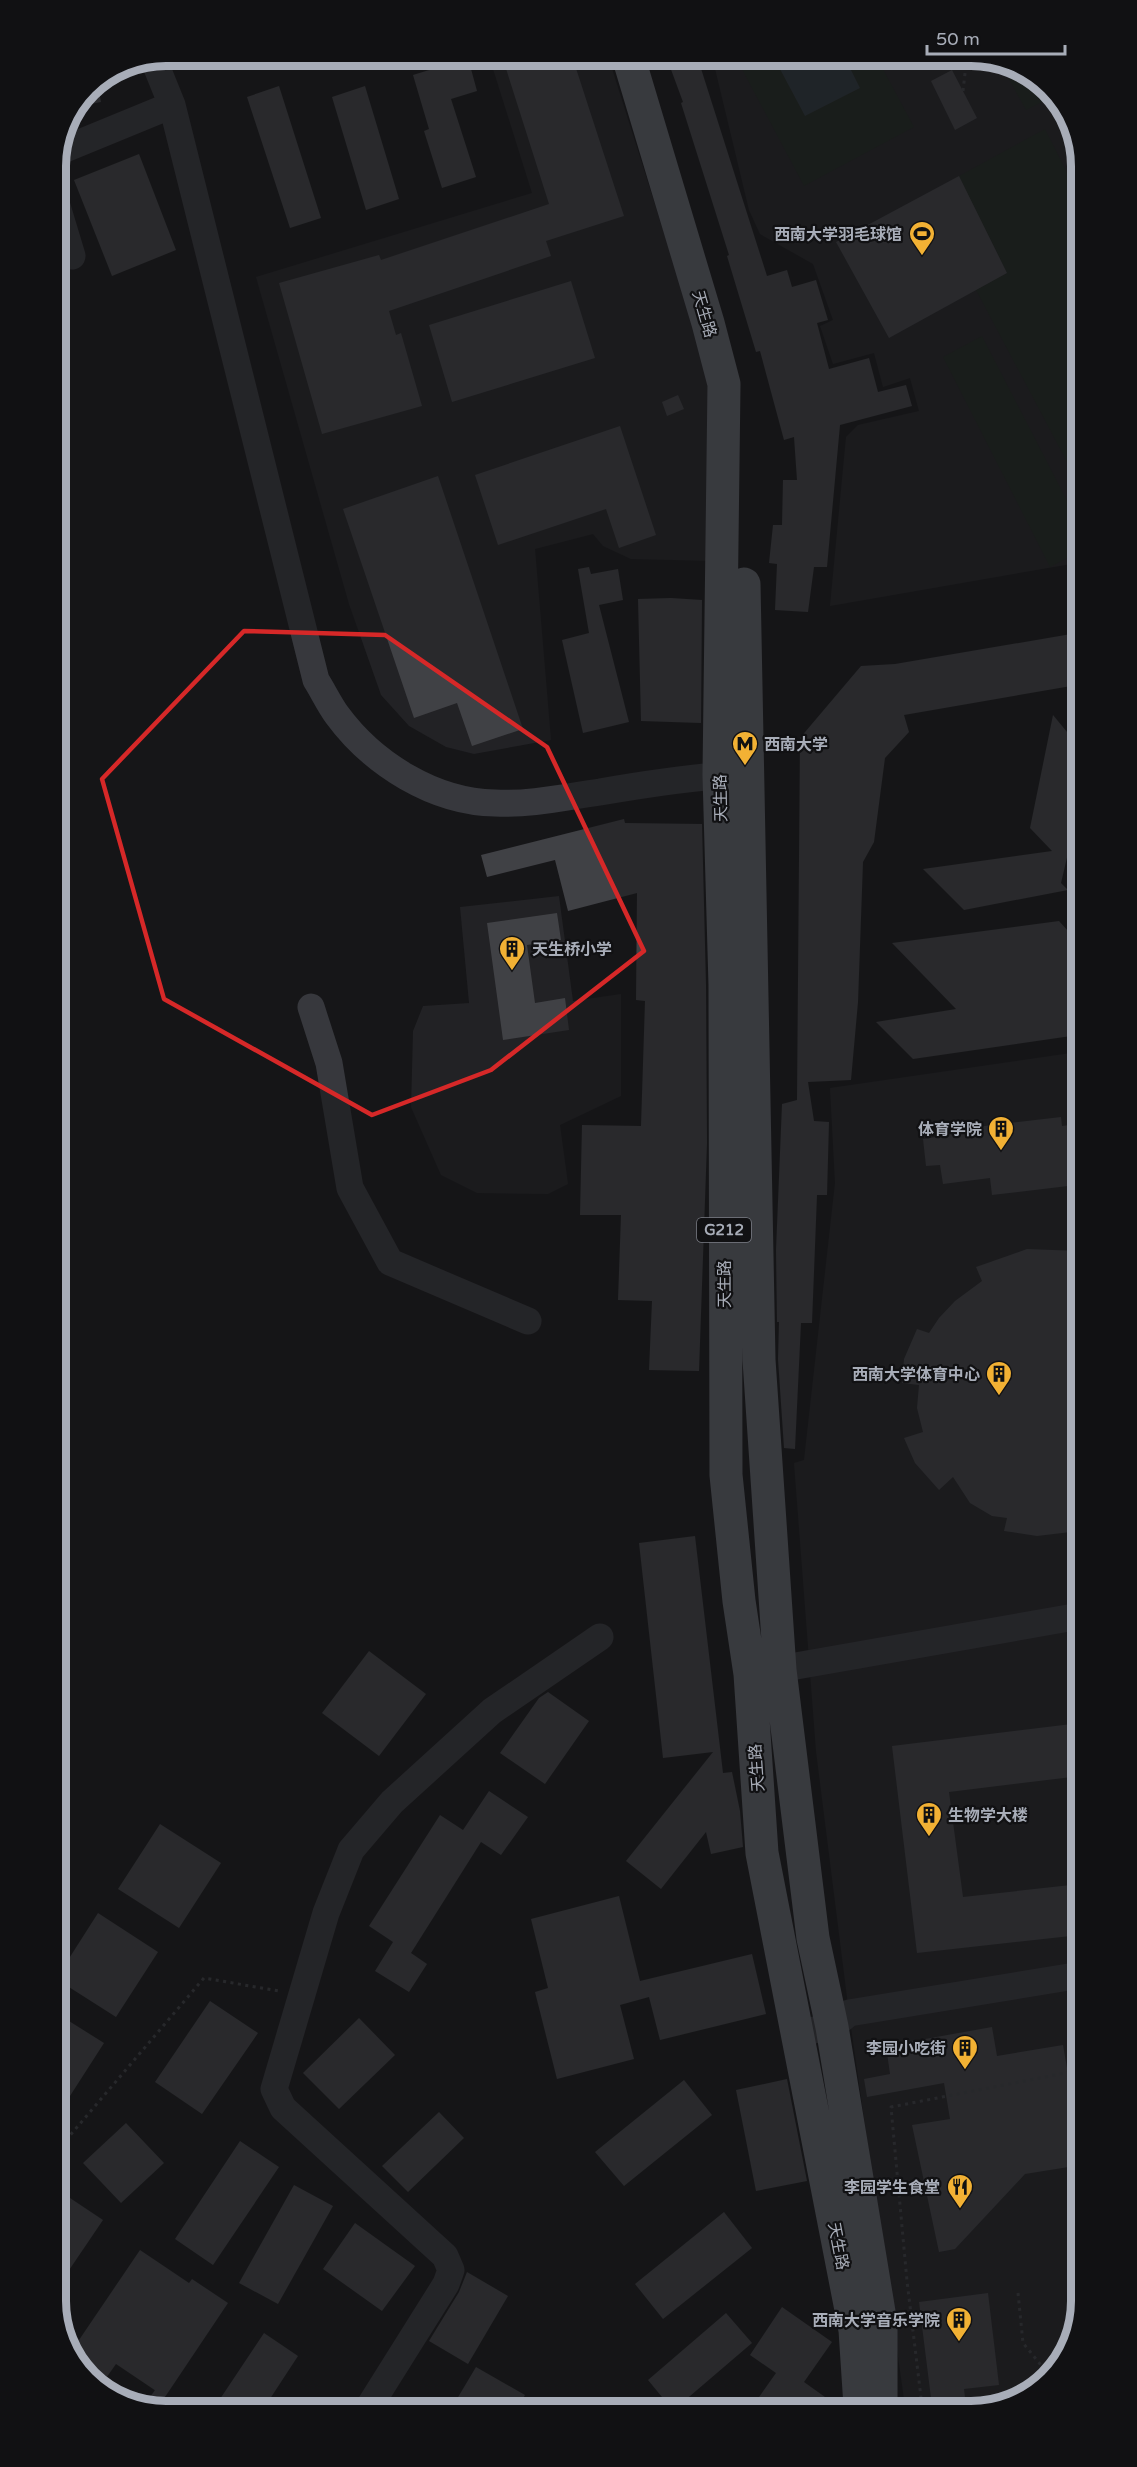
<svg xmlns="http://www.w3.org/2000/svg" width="1137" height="2467" viewBox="0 0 1137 2467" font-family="'Varela Round','Noto Sans SC',sans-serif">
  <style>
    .built { fill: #222225 }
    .green { fill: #1e261f }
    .water { fill: #2c353c }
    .building { fill: #404145 }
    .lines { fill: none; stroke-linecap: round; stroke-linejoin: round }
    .path { stroke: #3d3f44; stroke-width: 3; stroke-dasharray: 3 4.5; stroke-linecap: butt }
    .minor { stroke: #37383d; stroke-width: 27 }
    .highway { stroke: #63666e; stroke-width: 33 }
    .marked { fill: none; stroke: #d62828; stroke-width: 4.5; stroke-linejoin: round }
    .labels { text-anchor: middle; stroke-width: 4.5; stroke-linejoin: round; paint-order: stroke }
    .shield { fill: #111113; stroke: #7b7e86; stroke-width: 1.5 }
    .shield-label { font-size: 15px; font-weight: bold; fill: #a8adb8 }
    .poi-label { font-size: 16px; font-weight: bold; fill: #a8adb8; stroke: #111113; text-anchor: end }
    .street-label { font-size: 16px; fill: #a8adb8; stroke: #111113 }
    .rim { fill: none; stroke: #a8adb8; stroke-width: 8 }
  </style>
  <rect width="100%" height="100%" fill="#161618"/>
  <path class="built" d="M 489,56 L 608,56 L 714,391 L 715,561 L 631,559 L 603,546 L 593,534 L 535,549 L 551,740 L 474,754 L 446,747 L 409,726 L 381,695 L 349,604 L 256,277 L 532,193 Z
    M 712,56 L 978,56 L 1038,79 L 1075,130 L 1077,563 L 830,606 L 846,437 L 858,425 L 919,411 L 910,378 L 883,387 L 874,353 L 833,364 L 820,326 L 833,320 L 813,264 L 760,234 L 749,210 Z
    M 559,896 L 573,1001 L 621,994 L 621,1096 L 560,1125 L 568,1184 L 548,1194 L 477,1193 L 441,1175 L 411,1107 L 413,1031 L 423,1006 L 469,1003 L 460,907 Z
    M 1078,1052 L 1081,2301 L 1059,2368 L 1007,2405 L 905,2406 L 849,2013 L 816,1751 L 794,1463 L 804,1460 L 835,1183 L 830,1088 Z"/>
  <path class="green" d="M 735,56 L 876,56 L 914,127 L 804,186 Z
    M 1001,65 L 1038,79 L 1052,97 L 1026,110 Z
    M 1045,129 L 1076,190 L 1076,479 L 976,290 L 1007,273 L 959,176 Z
    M 982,336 L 1077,520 L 1077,553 L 1050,567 L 943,357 Z"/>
  <path class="water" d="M 773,56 L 844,56 L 860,88 L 805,116 Z"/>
  <path class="building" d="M 502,56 L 572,56 L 624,216 L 546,241 L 551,256 L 389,311 L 396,335 L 401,333 L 422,406 L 322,434 L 279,283 L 379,255 L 381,260 L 549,204 Z
    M 666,56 L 697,56 L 767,276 L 787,270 L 792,287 L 816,280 L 828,320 L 817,323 L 829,369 L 869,358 L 878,392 L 906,385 L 912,406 L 840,425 L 827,567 L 814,567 L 808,612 L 775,610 L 777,564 L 769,563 L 773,525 L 782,525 L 783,480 L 797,480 L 794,437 L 784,440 L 760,351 L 756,352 L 727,256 L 729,255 L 681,103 L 683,102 Z
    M 468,58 L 477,91 L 451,99 L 476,177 L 442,188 L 424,131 L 429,129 L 413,75 Z
    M 952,70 L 977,118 L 955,130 L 931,81 Z
    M 97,82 L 101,102 L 80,106 L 88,88 Z
    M 279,86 L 321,218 L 290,228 L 247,97 Z
    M 365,86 L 399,199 L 366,210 L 332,97 Z
    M 139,154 L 176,250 L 112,276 L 74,180 Z
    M 959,176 L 1007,273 L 889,338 L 836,242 Z
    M 571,281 L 595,358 L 452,402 L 429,325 Z
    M 678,395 L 684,409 L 667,416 L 662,402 Z
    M 620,426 L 656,535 L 619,548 L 606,509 L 498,545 L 475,475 Z
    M 438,476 L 523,729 L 472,746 L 457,703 L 414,718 L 343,509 Z
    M 589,567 L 591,574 L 618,569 L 623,600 L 599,605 L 629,722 L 583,733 L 562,640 L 589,633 L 578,569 Z
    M 671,598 L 702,600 L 701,723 L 641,721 L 638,599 Z
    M 1077,633 L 1077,685 L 904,715 L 909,732 L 885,758 L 874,842 L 863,862 L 858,1002 L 851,1080 L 808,1082 L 814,1121 L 829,1122 L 827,1195 L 817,1195 L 812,1323 L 801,1323 L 795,1449 L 784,1448 L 778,1359 L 779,1322 L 777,1322 L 776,1250 L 782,1104 L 797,1100 L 800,738 L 861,666 L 895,664 Z
    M 1053,715 L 1077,744 L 1077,815 L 1061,883 L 1068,890 L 964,910 L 923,869 L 1052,851 L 1030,828 Z
    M 624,819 L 625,823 L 702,824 L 706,985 L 707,1143 L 699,1371 L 649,1370 L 652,1301 L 618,1300 L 621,1215 L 580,1215 L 582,1125 L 641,1126 L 645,1001 L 636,1000 L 637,893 L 568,911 L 555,860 L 487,877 L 481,855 Z
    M 557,913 L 561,940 L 527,945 L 535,1003 L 565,998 L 569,1030 L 503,1040 L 487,923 Z
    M 1059,921 L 1078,942 L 1078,1035 L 913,1059 L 876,1022 L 956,1009 L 892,943 Z
    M 1061,1117 L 1062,1126 L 1078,1124 L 1078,1170 L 1067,1171 L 1068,1186 L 992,1195 L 990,1178 L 943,1184 L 940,1165 L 926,1166 L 923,1139 L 936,1137 L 935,1132 Z
    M 1027,1249 L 1079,1251 L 1079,1531 L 1037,1536 L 1004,1531 L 1007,1518 L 992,1516 L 970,1503 L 953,1477 L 939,1490 L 915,1463 L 904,1438 L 923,1432 L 917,1408 L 919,1385 L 902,1383 L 904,1359 L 917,1329 L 929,1333 L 939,1318 L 955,1301 L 982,1281 L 976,1267 Z
    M 695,1536 L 723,1773 L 732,1772 L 740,1811 L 743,1847 L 711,1854 L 706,1832 L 661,1889 L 626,1861 L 713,1752 L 663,1758 L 639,1543 Z
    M 369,1651 L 426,1694 L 379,1756 L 322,1713 Z
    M 548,1692 L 589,1721 L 545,1784 L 500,1753 L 539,1698 Z
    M 1080,1723 L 1080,1776 L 949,1792 L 963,1897 L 1080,1884 L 1080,1935 L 917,1953 L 892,1746 Z
    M 489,1791 L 528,1817 L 501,1855 L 481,1842 L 411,1953 L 427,1964 L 409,1992 L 375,1971 L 393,1942 L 369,1926 L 440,1815 L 463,1830 Z
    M 160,1824 L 221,1863 L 179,1928 L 118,1889 Z
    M 619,1896 L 640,1981 L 752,1954 L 766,2014 L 660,2040 L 649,1997 L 620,2005 L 634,2059 L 557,2079 L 535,1992 L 548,1988 L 531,1919 Z
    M 98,1913 L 158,1952 L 116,2017 L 61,1982 L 61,1971 Z
    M 210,2001 L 258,2033 L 202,2114 L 155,2082 Z
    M 61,2016 L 104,2043 L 61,2110 Z
    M 359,2018 L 395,2055 L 339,2109 L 303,2073 Z
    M 992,2027 L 997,2056 L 1063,2045 L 1070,2085 L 1081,2083 L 1081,2165 L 1025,2174 L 955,2249 L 939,2252 L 912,2125 L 950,2119 L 944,2083 L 867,2097 L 864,2079 L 890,2074 L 886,2046 Z
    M 787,2079 L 807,2181 L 756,2191 L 736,2090 Z
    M 684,2080 L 712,2115 L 624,2186 L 595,2152 Z
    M 439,2112 L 464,2138 L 408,2192 L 382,2166 Z
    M 126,2123 L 164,2163 L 121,2203 L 83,2163 Z
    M 240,2141 L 279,2167 L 213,2265 L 175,2239 Z
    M 294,2185 L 333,2206 L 278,2304 L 239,2283 Z
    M 67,2196 L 103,2220 L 61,2282 L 61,2205 Z
    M 724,2212 L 752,2248 L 663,2319 L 635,2284 Z
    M 355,2223 L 415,2266 L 382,2311 L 323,2269 Z
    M 140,2250 L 189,2283 L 192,2279 L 228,2303 L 165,2397 L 116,2364 L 99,2388 L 62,2337 L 61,2328 L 79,2340 Z
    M 467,2272 L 508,2296 L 468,2364 L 429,2341 L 459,2292 Z
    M 988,2293 L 999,2385 L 964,2389 L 966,2406 L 932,2406 L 919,2302 Z
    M 782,2307 L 832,2342 L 804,2382 L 825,2397 L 818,2407 L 752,2407 L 776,2373 L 750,2355 Z
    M 726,2313 L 752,2343 L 676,2408 L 671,2408 L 648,2380 Z
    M 264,2333 L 298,2356 L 262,2411 L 212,2411 Z
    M 476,2367 L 525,2395 L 517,2409 L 451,2409 Z
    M 155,2390 L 186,2411 L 159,2411 L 144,2406 Z"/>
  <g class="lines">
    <path class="path" d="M 963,91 L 967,56
      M 61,2146 L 204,1978 L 279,1991
      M 1018,2293 L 1023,2343 L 1049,2375
      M 922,2406 L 907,2281 L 891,2107 L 1081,2070"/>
    <path class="minor" d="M 153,58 L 172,105 L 316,680 C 323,691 329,704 337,715 C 373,764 434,802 495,803 C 530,805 565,797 600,792 C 646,784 693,777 740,774
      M 60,151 L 172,105
      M 56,203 L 72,256
      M 311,1007 L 329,1063 L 350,1188 L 390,1262 L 528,1321
      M 762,1672 L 1080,1616
      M 814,2030 L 832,2027 L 849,2013 L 1081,1975
      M 367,2410 L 446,2284 L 451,2270 L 445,2256 L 283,2108 L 274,2089 L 326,1913 L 351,1850 L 392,1802 L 492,1711 L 600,1637"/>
    <path class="highway" d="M 628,56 L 708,323 L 724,384 L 719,775 L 725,985 L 726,1475 L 739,1601 L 750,1674 L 762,1853 L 855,2330 L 860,2406
      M 744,584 L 759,1360 L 780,1670 L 813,1938 L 832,2027 L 881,2324 L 881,2406"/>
  </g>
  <path d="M0 0H1137V2467H0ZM 244,631 L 385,635 L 547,747 L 644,951 L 491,1070 L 372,1115 L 164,999 L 102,779 Z" fill="#161618" fill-opacity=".55" fill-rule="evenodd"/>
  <path class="marked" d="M 244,631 L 385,635 L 547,747 L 644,951 L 491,1070 L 372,1115 L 164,999 L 102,779 Z"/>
  <defs>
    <symbol id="stadium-pin" viewBox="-11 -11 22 30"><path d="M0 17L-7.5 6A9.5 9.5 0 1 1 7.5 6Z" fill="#f2b134" stroke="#111113"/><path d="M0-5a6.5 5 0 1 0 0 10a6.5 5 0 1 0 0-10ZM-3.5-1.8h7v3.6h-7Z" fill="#111"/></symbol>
    <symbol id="metro-pin" viewBox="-11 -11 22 30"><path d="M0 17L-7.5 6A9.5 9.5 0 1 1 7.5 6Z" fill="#f2b134" stroke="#111113"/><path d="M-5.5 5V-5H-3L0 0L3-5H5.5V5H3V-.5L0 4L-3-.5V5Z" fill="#111"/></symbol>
    <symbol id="building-pin" viewBox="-11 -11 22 30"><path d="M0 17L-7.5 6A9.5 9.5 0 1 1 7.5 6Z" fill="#f2b134" stroke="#111113"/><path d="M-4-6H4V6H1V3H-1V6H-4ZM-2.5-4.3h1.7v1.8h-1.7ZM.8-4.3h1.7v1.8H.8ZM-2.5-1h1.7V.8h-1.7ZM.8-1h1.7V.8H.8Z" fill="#111"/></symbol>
    <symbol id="restaurant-pin" viewBox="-11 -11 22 30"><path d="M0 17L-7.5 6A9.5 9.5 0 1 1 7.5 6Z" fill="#f2b134" stroke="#111113"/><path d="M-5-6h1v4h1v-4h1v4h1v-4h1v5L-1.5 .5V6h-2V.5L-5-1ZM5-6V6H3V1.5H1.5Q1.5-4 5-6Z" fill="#111"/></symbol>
  </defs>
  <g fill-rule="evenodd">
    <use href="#stadium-pin" x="907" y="219" width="30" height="40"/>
    <use href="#metro-pin" x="730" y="729" width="30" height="40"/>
    <use href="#building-pin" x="497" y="934" width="30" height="40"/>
    <use href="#building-pin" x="986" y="1114" width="30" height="40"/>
    <use href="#building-pin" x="984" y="1359" width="30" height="40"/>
    <use href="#building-pin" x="914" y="1800" width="30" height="40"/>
    <use href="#building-pin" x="950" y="2033" width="30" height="40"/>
    <use href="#restaurant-pin" x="945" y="2172" width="30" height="40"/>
    <use href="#building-pin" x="944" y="2305" width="30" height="40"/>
  </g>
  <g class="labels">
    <rect class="shield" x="697" y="1218" width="54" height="24" rx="4.5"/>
    <g class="shield-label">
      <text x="724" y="1235">G212</text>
    </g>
    <g class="poi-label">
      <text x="902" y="240">西南大学羽毛球馆</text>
      <text x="764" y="750" text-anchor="start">西南大学</text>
      <text x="532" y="955" text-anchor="start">天生桥小学</text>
      <text x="982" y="1135">体育学院</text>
      <text x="980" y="1380">西南大学体育中心</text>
      <text x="948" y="1821" text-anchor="start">生物学大楼</text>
      <text x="946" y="2054">李园小吃街</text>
      <text x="940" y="2193">李园学生食堂</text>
      <text x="940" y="2326">西南大学音乐学院</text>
    </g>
    <g class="street-label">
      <text transform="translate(705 314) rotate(74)" y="6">天生路</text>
      <text transform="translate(720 798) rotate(-91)" y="6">天生路</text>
      <text transform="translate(724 1284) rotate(-90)" y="6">天生路</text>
      <text transform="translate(756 1768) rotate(-94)" y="6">天生路</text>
      <text transform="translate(839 2246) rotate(79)" y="6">天生路</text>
    </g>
  </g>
  <path d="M0 0H1137V2467H0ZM166 66H971A100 100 0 0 1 1071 166V2301A100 100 0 0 1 971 2401H166A100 100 0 0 1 66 2301V166A100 100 0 0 1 166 66Z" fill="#111113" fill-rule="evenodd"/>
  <path class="rim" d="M166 66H971A100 100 0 0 1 1071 166V2301A100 100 0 0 1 971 2401H166A100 100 0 0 1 66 2301V166A100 100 0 0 1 166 66Z"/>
  <path d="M927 45v9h138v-9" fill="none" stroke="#a8adb8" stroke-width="3"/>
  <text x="936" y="45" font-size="18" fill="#a8adb8" stroke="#111113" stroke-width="4.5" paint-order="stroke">50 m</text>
</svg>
